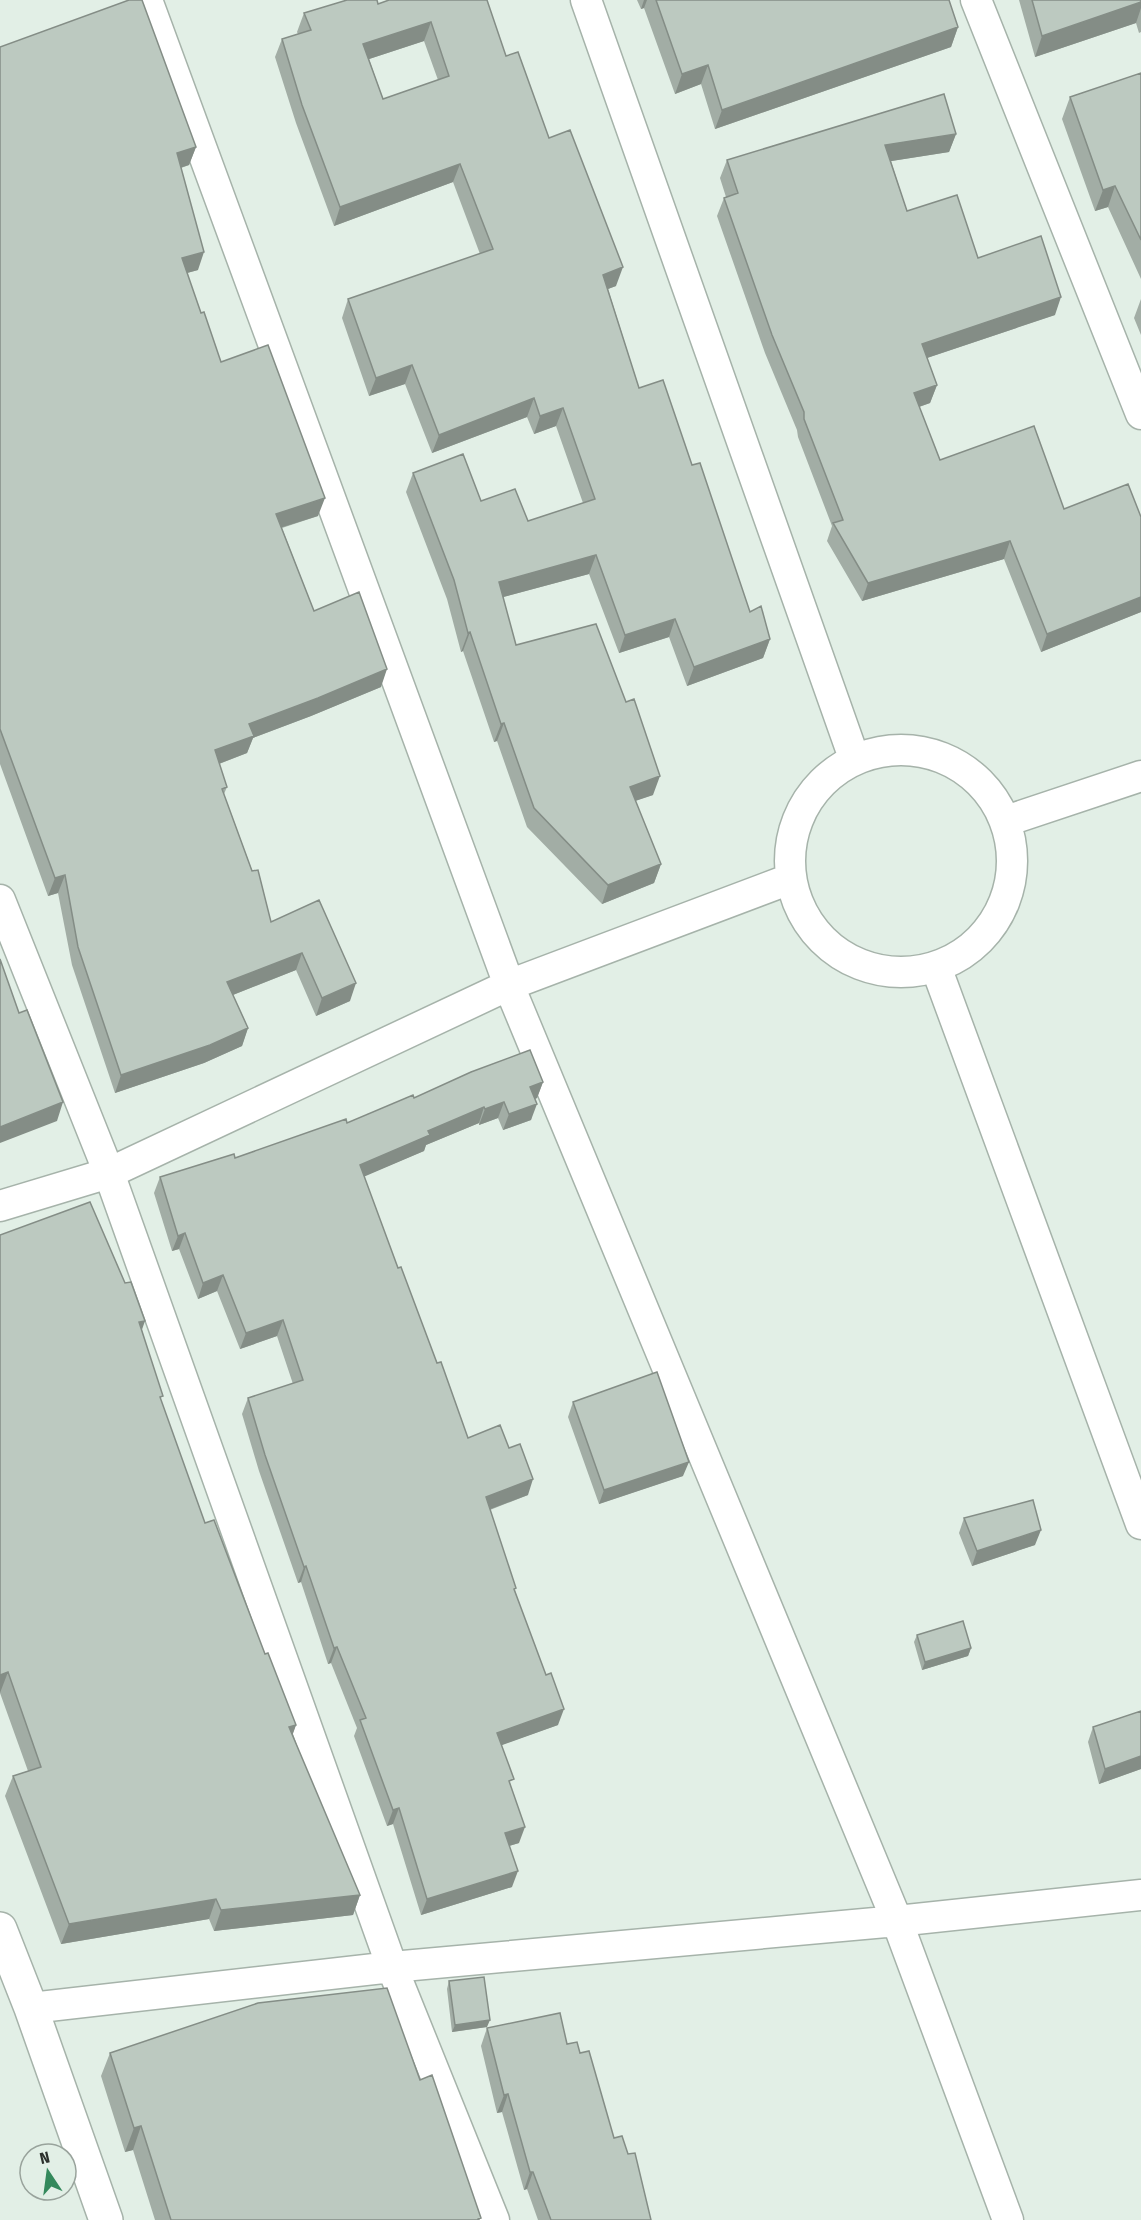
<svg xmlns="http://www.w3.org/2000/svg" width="1141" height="2220" viewBox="0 0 1141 2220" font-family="'Fira Sans Condensed',sans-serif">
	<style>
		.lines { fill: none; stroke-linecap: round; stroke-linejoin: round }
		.street-casing { stroke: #a6b3aa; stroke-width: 33 }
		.secondary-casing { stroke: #a6b3aa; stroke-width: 36 }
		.street { stroke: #fff; stroke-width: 30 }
		.secondary { stroke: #fff; stroke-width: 33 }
		.wall { fill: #a2ada5; fill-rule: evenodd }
		.shaded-wall { fill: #848d86 }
		.building { fill: #bcc9c0; stroke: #848d86; stroke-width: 1.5; fill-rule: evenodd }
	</style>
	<rect width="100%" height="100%" fill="#e2efe6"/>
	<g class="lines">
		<defs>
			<path id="street" d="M147,0L512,993L897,1921L1008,2220
				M586,0L854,758
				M976,0L1141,414
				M790 861a111 111 0 1 1 222 0a111 111 0 1 1-222 0Z
				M1006,821L1141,776
				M0,900L109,1173L392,1967L494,2220
				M936,967L1141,1524
				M0,1206L109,1173L509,985L790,879
				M31,2008L392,1967L897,1921L1141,1895"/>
			<path id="secondary" d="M0,1929L31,2008L106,2220"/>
		</defs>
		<use href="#street" class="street-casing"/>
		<use href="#secondary" class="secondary-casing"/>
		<use href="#street" class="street"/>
		<use href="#secondary" class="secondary"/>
	</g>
	<path class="wall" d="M389,0L506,56L549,138L616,286L608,289L639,388L692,465L750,612L770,639L763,658L687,686L669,637L619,653L589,574L503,597L516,645L653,795L635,801L661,864L654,883L602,904L527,827L497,741L494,742L463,651L461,652L447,599L406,492L413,473L528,521L583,503L556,426L534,434L527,417L432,453L405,384L369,396L342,318L348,299L480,254L453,182L334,226L296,123L275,57L282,39L298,34L297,32L304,13L378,4ZM424,41L438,80L383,99L369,59Z
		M637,0H949L958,27L951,47L715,129L701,84L675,94L644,8L641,9Z
		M1019,0H1141V32L1139,33L1136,23L1035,57Z
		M0,47L196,147L189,165L181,168L198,270L187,273L201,313L221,362L318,516L282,528L314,611L381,687L311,716L253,738L247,753L219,764L227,787L224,794L271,922L350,1001L316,1016L296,970L233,995L248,1028L242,1046L204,1063L115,1093L72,965L58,893L48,896L0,764Z
		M1141,73V279L1108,207L1095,211L1062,119L1070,97Z
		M956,134L949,152L891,161L907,211L978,258L1055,315L927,358L937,385L930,403L919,407L940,460L1064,509L1141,517V612L1041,652L1004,559L862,601L827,541L832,526L798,437L797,430L765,353L717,216L724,198L726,197L720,178L727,160Z
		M1141,299V335L1134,318Z
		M543,1082L537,1098L535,1099L531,1120L503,1130L498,1118L479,1125V1123L426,1145L424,1151L364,1176L398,1268L468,1438L528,1495L490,1510L515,1591L558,1725L501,1745L511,1787L519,1843L509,1846L512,1887L421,1915L393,1824L387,1826L354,1736L357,1728L331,1663L328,1664L301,1582L298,1583L259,1471L242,1414L248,1398L293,1384L277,1336L240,1349L217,1291L198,1299L179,1249L172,1251L154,1193L160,1177L235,1158L347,1123L414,1098Z
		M0,1235L142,1330L161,1401L205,1523L296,1725L292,1735L360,1895L353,1915L214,1931L209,1919L61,1944L5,1796L13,1776L28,1771L0,1693Z
		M573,1402L683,1476L599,1504L568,1417Z
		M964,1518L1035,1545L972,1566L959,1533Z
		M917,1635L971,1648L968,1656L922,1670L914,1642Z
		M1141,1711V1769L1099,1784L1088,1742L1093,1727Z
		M449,1981L487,2027L452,2032L447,1989Z
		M487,2028L567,2044L580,2053L614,2138L651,2220H538L527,2189L524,2190L502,2112L497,2113L481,2046Z
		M110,2053L420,2080L480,2220H155L133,2150L125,2152L101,2076Z"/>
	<path class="shaded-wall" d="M644,0H647L644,8L641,9Z
		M1141,2V8L1136,23L1035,57L1042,36Z
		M431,22L424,41L357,63L363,44Z
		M958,27L951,47L715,129L722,110Z
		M708,65L701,84L675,94L682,74Z
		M956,134L949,152L879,163L885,145Z
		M196,147L189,165L170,171L177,153Z
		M460,164L453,182L334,226L340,207Z
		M1115,186L1108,207L1095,211L1103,190Z
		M204,252L198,270L176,276L182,258Z
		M623,267L616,286L597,293L603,275Z
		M1061,297L1055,315L915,362L922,344Z
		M412,365L405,384L369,396L376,378Z
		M937,385L930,403L907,411L914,393Z
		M534,398L527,417L432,453L439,435Z
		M563,408L556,426L534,434L540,416Z
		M325,498L318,516L270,531L276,514Z
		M1010,541L1004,559L862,601L868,583Z
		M596,555L589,574L492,600L499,582Z
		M1141,597V612L1041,652L1047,634Z
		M675,619L669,637L619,653L625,635Z
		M470,632L463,651L461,652L468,633Z
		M770,639L763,658L687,686L694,667Z
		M387,669L381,687L311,716L253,738L247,753L208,768L215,750L249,724Z
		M504,723L497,741L494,742L501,724Z
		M660,776L653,795L623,805L630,787Z
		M661,864L654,883L602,904L608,885Z
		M65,875L58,893L48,896L55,878Z
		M302,953L296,970L220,1000L227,982Z
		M356,983L350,1001L316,1016L322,998Z
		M248,1028L242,1046L204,1063L115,1093L121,1075Z
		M543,1082L537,1098L525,1103L530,1087Z
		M63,1102L57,1121L0,1143V1127Z
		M504,1102L498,1118L479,1125L485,1109Z
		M537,1104L531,1120L503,1130L509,1114Z
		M484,1107L479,1123L426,1145L424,1151L354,1181L360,1165L428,1131Z
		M185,1233L179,1249L172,1251L178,1236Z
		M223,1275L217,1291L198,1299L203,1283Z
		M283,1320L277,1336L240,1349L246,1333Z
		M145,1321L138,1341L139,1322Z
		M689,1462L683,1476L599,1504L604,1490Z
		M533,1479L528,1495L480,1513L486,1497Z
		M1041,1530L1035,1545L972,1566L977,1551Z
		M306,1566L301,1582L298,1583L304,1567Z
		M337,1647L331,1663L328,1664L334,1648Z
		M971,1648L968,1656L922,1670L925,1662Z
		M8,1672L0,1693V1675Z
		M564,1709L558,1725L491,1749L497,1733Z
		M296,1725L289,1745V1727Z
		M1141,1756V1769L1099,1784L1105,1769Z
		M399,1808L393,1824L387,1826L393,1810Z
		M525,1827L519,1843L499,1849L505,1833Z
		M518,1871L512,1887L421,1915L427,1899Z
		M360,1895L353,1915L214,1931L221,1910Z
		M216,1899L209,1919L61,1944L69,1924Z
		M490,2020L487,2027L452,2032L455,2025Z
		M508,2094L502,2112L497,2113L504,2095Z
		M141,2126L133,2150L125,2152L134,2128Z
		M530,2172H533L527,2189L524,2190Z"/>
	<path class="building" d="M129,0H142L196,147L177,153L204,252L182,258L201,313L204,312L221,362L268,345L325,498L276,514L314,611L359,592L387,669L318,698L249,724L254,736L215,750L227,787L222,789L252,871L258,870L271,922L319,900L356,983L322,998L302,953L227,982L248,1028L210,1045L121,1075L78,947L65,875L55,878L0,729V47Z
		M347,0H377L378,4L389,0H487L506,56L518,52L549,138L570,130L623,267L603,275L639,388L663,380L692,465L700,463L750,612L761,606L770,639L694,667L675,619L625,635L596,555L499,582L516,645L596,624L626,702L634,699L660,776L630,787L661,864L608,885L534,808L504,723L501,724L470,632L468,633L454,580L413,473L463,454L481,501L515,489L528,521L595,499L563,408L540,416L534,398L439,435L412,365L376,378L348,299L493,249L460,164L340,207L302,105L282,39L311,30L304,13ZM431,22L449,76L383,99L363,44Z
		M656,0H949L958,27L722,110L708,65L682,74Z
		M1032,0H1141V2L1042,36Z
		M1141,73V240L1115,186L1103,190L1070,97Z
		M944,94L956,134L885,145L907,211L957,195L978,258L1041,236L1061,297L922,344L937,385L914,393L940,460L1034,426L1064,509L1128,484L1141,517V597L1047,634L1010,541L868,583L833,523L843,520L804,419V412L772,335L724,198L738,193L727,160Z
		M0,959L19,1013L27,1010L63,1102L0,1127Z
		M530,1050L543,1082L530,1087L537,1104L509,1114L504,1102L485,1109L484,1107L428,1131L430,1135L360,1165L398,1268L401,1267L437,1363L441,1362L468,1438L500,1425L509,1448L520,1444L533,1479L486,1497L516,1588L514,1589L546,1675L551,1673L564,1709L497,1733L514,1779L509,1781L525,1827L505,1833L518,1871L427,1899L399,1808L393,1810L360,1720L366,1718L337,1647L334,1648L306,1566L304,1567L265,1455L248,1398L303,1380L283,1320L246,1333L223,1275L203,1283L185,1233L178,1236L160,1177L234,1154L235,1158L346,1119L347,1123L413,1095L414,1098L471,1072Z
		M90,1202L125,1283L131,1282L145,1321L139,1322L163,1396L160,1397L205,1523L214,1520L265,1654L268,1653L296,1725L289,1727L360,1895L221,1910L216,1899L69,1924L13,1776L41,1767L8,1672L0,1675V1235Z
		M657,1372L689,1462L604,1490L573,1402Z
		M1033,1500L1041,1530L977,1551L964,1518Z
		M963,1621L971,1648L925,1662L917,1635Z
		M1141,1711V1756L1105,1769L1093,1727Z
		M484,1977L490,2020L455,2025L449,1981Z
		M387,1988L420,2080L432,2075L481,2218L478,2219V2220H171L141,2126L134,2128L110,2053L258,2003Z
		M560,2013L567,2044L577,2042L580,2053L589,2051L614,2138L622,2136L628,2154L635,2153L651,2220H551L533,2172H530L508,2094L504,2095L487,2028Z"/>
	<g transform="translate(48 2172) rotate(347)"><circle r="28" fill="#e2efe6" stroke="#99a39c" stroke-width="1.5"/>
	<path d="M0-4.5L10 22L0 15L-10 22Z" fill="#34895c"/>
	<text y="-9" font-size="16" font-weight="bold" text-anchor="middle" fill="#2c312d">N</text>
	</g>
</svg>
